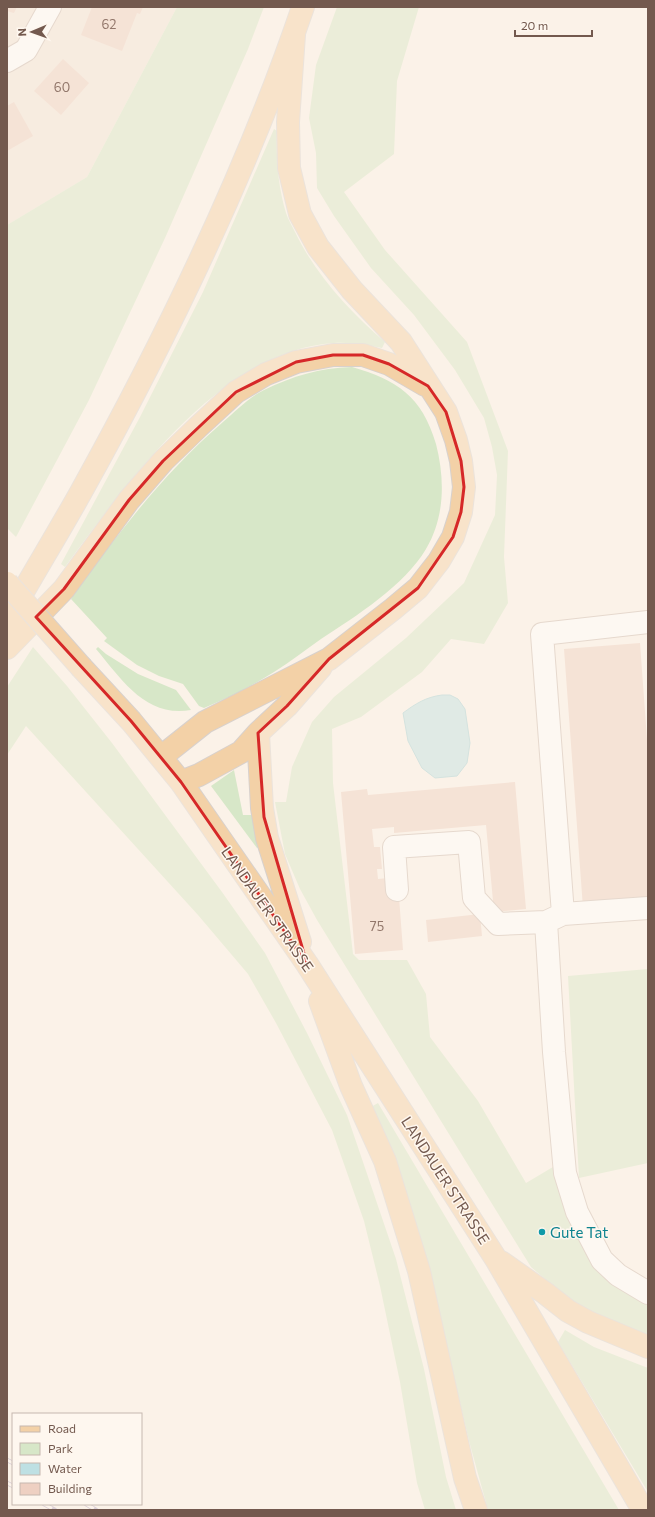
<svg xmlns="http://www.w3.org/2000/svg" width="655" height="1517" viewBox="0 0 655 1517" font-family="Commissioner,sans-serif">
	<style>
		.residential { fill: #f2e4d7 }
		.green { fill: #d7e7c8 }
		.water { fill: #bee0e3; stroke: #a5d0d4 }
		.building { fill: #eed0c2 }
		.lines { fill: none; stroke-linecap: round; stroke-linejoin: round }
		.minor-casing { stroke: #ccbaaf; stroke-width: 24 }
		.major-casing { stroke: #d8d1cd; stroke-width: 24 }
		.minor { stroke: #fff; stroke-width: 22 }
		.major { stroke: #f3d1a7; stroke-width: 22 }
		.rail-casing { stroke: #b5a7c4; stroke-width: 4.5 }
		.rail { stroke: #fef7ef; stroke-width: 3; stroke-dasharray: 9; stroke-linecap: butt }
		.major-bridge-casing { stroke: #d8d1cd; stroke-width: 24; stroke-linecap: butt }
		.major-bridge { stroke: #f3d1a7; stroke-width: 22 }
		.marked { fill: none; stroke: #d62828; stroke-width: 3; stroke-linejoin: round }
		.culture-dot { fill: #0f9aa8; stroke: #fef7ef; stroke-width: 1.5 }
		.labels { text-anchor: middle; dominant-baseline: central; stroke-width: 3; stroke-linejoin: round; paint-order: stroke }
		.number-label { font-size: 13px; fill: #92776b }
		.street-label { font-size: 15px; fill: #73594e; stroke: #fef7ef }
		.culture-label { font-size: 15px; fill: #0d838f; stroke: #fef7ef; text-anchor: start }
	</style>
	<rect width="100%" height="100%" fill="#fbf2e8"/>
	<path class="residential" d="M7,7H177L87,177L7,225Z"/>
	<path class="green" d="M177,7H264L248,49L165,238L89,400L16,537L7,528V225L87,177Z
		M337,7H419L397,81L394,154L344,192L385,250L467,342L508,451L504,557L508,603L484,644L451,639L422,672L361,717L332,729L333,783L353,954L359,960H407L426,994L430,1037L478,1101L526,1183L558,1164L620,1288L648,1306V1339L584,1309L552,1285L531,1267L317,920L300,889L285,854L275,802H286L292,767L312,722L334,697L406,638L464,583L495,515L497,475L492,447L484,418L455,370L414,315L371,268L334,216L317,188L316,153L309,118L316,65Z
		M274,129L277,131C276,159 278,186 286,213C288,219 292,226 295,232C315,274 350,312 385,342L382,348C366,345 351,342 334,343C220,350 127,483 65,567L61,564L140,417L203,292Z
		M352,367C397,380 422,396 436,444C445,479 445,517 426,549C405,585 355,617 321,639C305,650 290,662 274,672C252,686 228,698 204,708L199,706L183,684L159,676L137,665L104,641L107,638L71,599C116,535 164,473 223,422C236,411 249,397 264,390C293,376 319,368 352,367Z
		M33,647L67,686L112,743L222,892L265,953L307,1033L347,1115L396,1259L424,1369L446,1477L456,1510H425L417,1483L400,1382L380,1286L364,1221L332,1130L276,1023L248,974L198,915L26,726L7,755V687Z
		M98,647L106,654L138,674L176,690L191,710C146,718 122,680 96,649Z
		M234,770L243,815H254L261,846L257,848L211,786Z
		M648,969V1163L579,1178L568,976Z
		M378,1103L619,1510H488L469,1441L436,1299L371,1107Z
		M565,1330L594,1347L648,1368V1492L558,1342Z"/>
	<path class="water" d="M442,695H450L458,699L465,709L470,743L467,763L457,776L435,778L422,768L408,741L403,713C415,704 426,697 442,695Z"/>
	<path class="building" d="M7,7H17L14,13L7,11Z
		M92,7H143L140,14L137,13L122,51L81,35Z
		M63,59L89,83L61,115L34,91Z
		M14,102L33,136L7,151V106Z
		M640,643L648,753V903L583,908L564,649Z
		M515,782L526,909L494,912L486,825L394,833V827L372,829L374,847H380L382,869H377L378,879L388,878L390,898L399,897L403,950L355,954L341,792L367,789L368,795Z
		M480,914L482,936L428,942L426,920Z"/>
	<g class="lines">
		<defs>
			<path id="minor" d="M7,61L26,50L50,7
				M397,890L394,847L469,842L474,898L498,924L546,922L554,1052L565,1173L577,1212L602,1260L618,1275L648,1293
				M563,914L648,908
				M546,922L563,914L542,634L648,622"/>
			<path id="major" d="M7,620C31,577 57,535 81,492C167,337 246,175 303,7
				M7,648L64,589L129,500L163,461L198,427L236,392L266,374L296,362L333,355H363L389,364L425,385
				M82,668L131,721L181,782L307,964L496,1259L643,1510
				M258,733L262,808L267,838L300,942
				M161,757L205,722L329,659L393,609L418,588L439,561L453,537L461,512L464,487L461,461L456,440L446,412L401,342L352,290L318,247L300,214L289,168L288,122L294,35
				M181,782L199,775L241,752L258,733L287,706L321,667
				M320,1001L351,1086L385,1161L419,1271L465,1478L476,1510
				M501,1262L545,1293L568,1311L588,1322L648,1347"/>
		</defs>
		<use href="#minor" class="minor-casing"/>
		<use href="#major" class="major-casing"/>
		<use href="#minor" class="minor"/>
		<use href="#major" class="major"/>
		<defs>
			<path id="rail" d="M7,1460L13,1463
				M7,1483L13,1486
				M44,1504L55,1510
				M86,1504L96,1510"/>
		</defs>
		<use href="#rail" class="rail-casing"/>
		<use href="#rail" class="rail"/>
		<defs>
			<path id="major-bridge" d="M7,583L82,668"/>
		</defs>
		<use href="#major-bridge" class="major-bridge-casing"/>
		<use href="#major-bridge" class="major-bridge"/>
	</g>
	<path d="M0 0H655V1517H0ZM333,355H363L389,364L428,386L446,412L461,461L464,487L461,512L453,537L418,588L329,659L287,706L258,733L264,817L307,964L181,782L131,721L36,617L64,589L129,500L163,461L236,392L296,362Z" fill="#fbf2e8" fill-opacity=".55" fill-rule="evenodd"/>
	<path class="marked" d="M333,355H363L389,364L428,386L446,412L461,461L464,487L461,512L453,537L418,588L329,659L287,706L258,733L264,817L307,964L181,782L131,721L36,617L64,589L129,500L163,461L236,392L296,362Z"/>
	<circle class="culture-dot" cx="542" cy="1232" r="4"/>
	<g class="labels">
		<g class="number-label">
			<text x="109" y="24">62</text>
			<text x="62" y="87">60</text>
			<text x="377" y="926">75</text>
		</g>
		<g class="street-label">
			<text transform="translate(268 909) rotate(55)">LANDAUER STRASSE</text>
			<text transform="translate(446 1180) rotate(57)">LANDAUER STRASSE</text>
		</g>
		<g class="culture-label">
			<text x="550" y="1232">Gute Tat</text>
		</g>
	</g>
	<rect width="655" height="1517" fill="none" stroke="#73594e" stroke-width="16"/>
	<rect x="12" y="1413" width="130" height="92" fill="#fef7ef" stroke="#c6b8af"/>
	<rect x="20" y="1426" width="20" height="6" fill="#f3d1a7" stroke="#c6b8af"/>
	<text x="48" y="1433" font-size="12" fill="#73594e">Road</text>
	<rect x="20" y="1443" width="20" height="12" fill="#d7e7c8" stroke="#c6b8af"/>
	<text x="48" y="1453" font-size="12" fill="#73594e">Park</text>
	<rect x="20" y="1463" width="20" height="12" fill="#bee0e3" stroke="#c6b8af"/>
	<text x="48" y="1473" font-size="12" fill="#73594e">Water</text>
	<rect x="20" y="1483" width="20" height="12" fill="#eed0c2" stroke="#c6b8af"/>
	<text x="48" y="1493" font-size="12" fill="#73594e">Building</text>
	<g transform="translate(32 32) rotate(268)" stroke="#fef7ef" stroke-width="3" paint-order="stroke">
	<path d="M0-3L7 15L0 10L-7 15Z" fill="#73594e"/>
	<text y="-6" font-size="11" font-weight="bold" text-anchor="middle" fill="#73594e">N</text>
	</g>
	<path d="M515 30v6h77v-6" fill="none" stroke="#73594e" stroke-width="2"/>
	<text x="521" y="30" font-size="12" fill="#73594e" stroke="#fef7ef" stroke-width="3" paint-order="stroke">20 m</text>
</svg>
